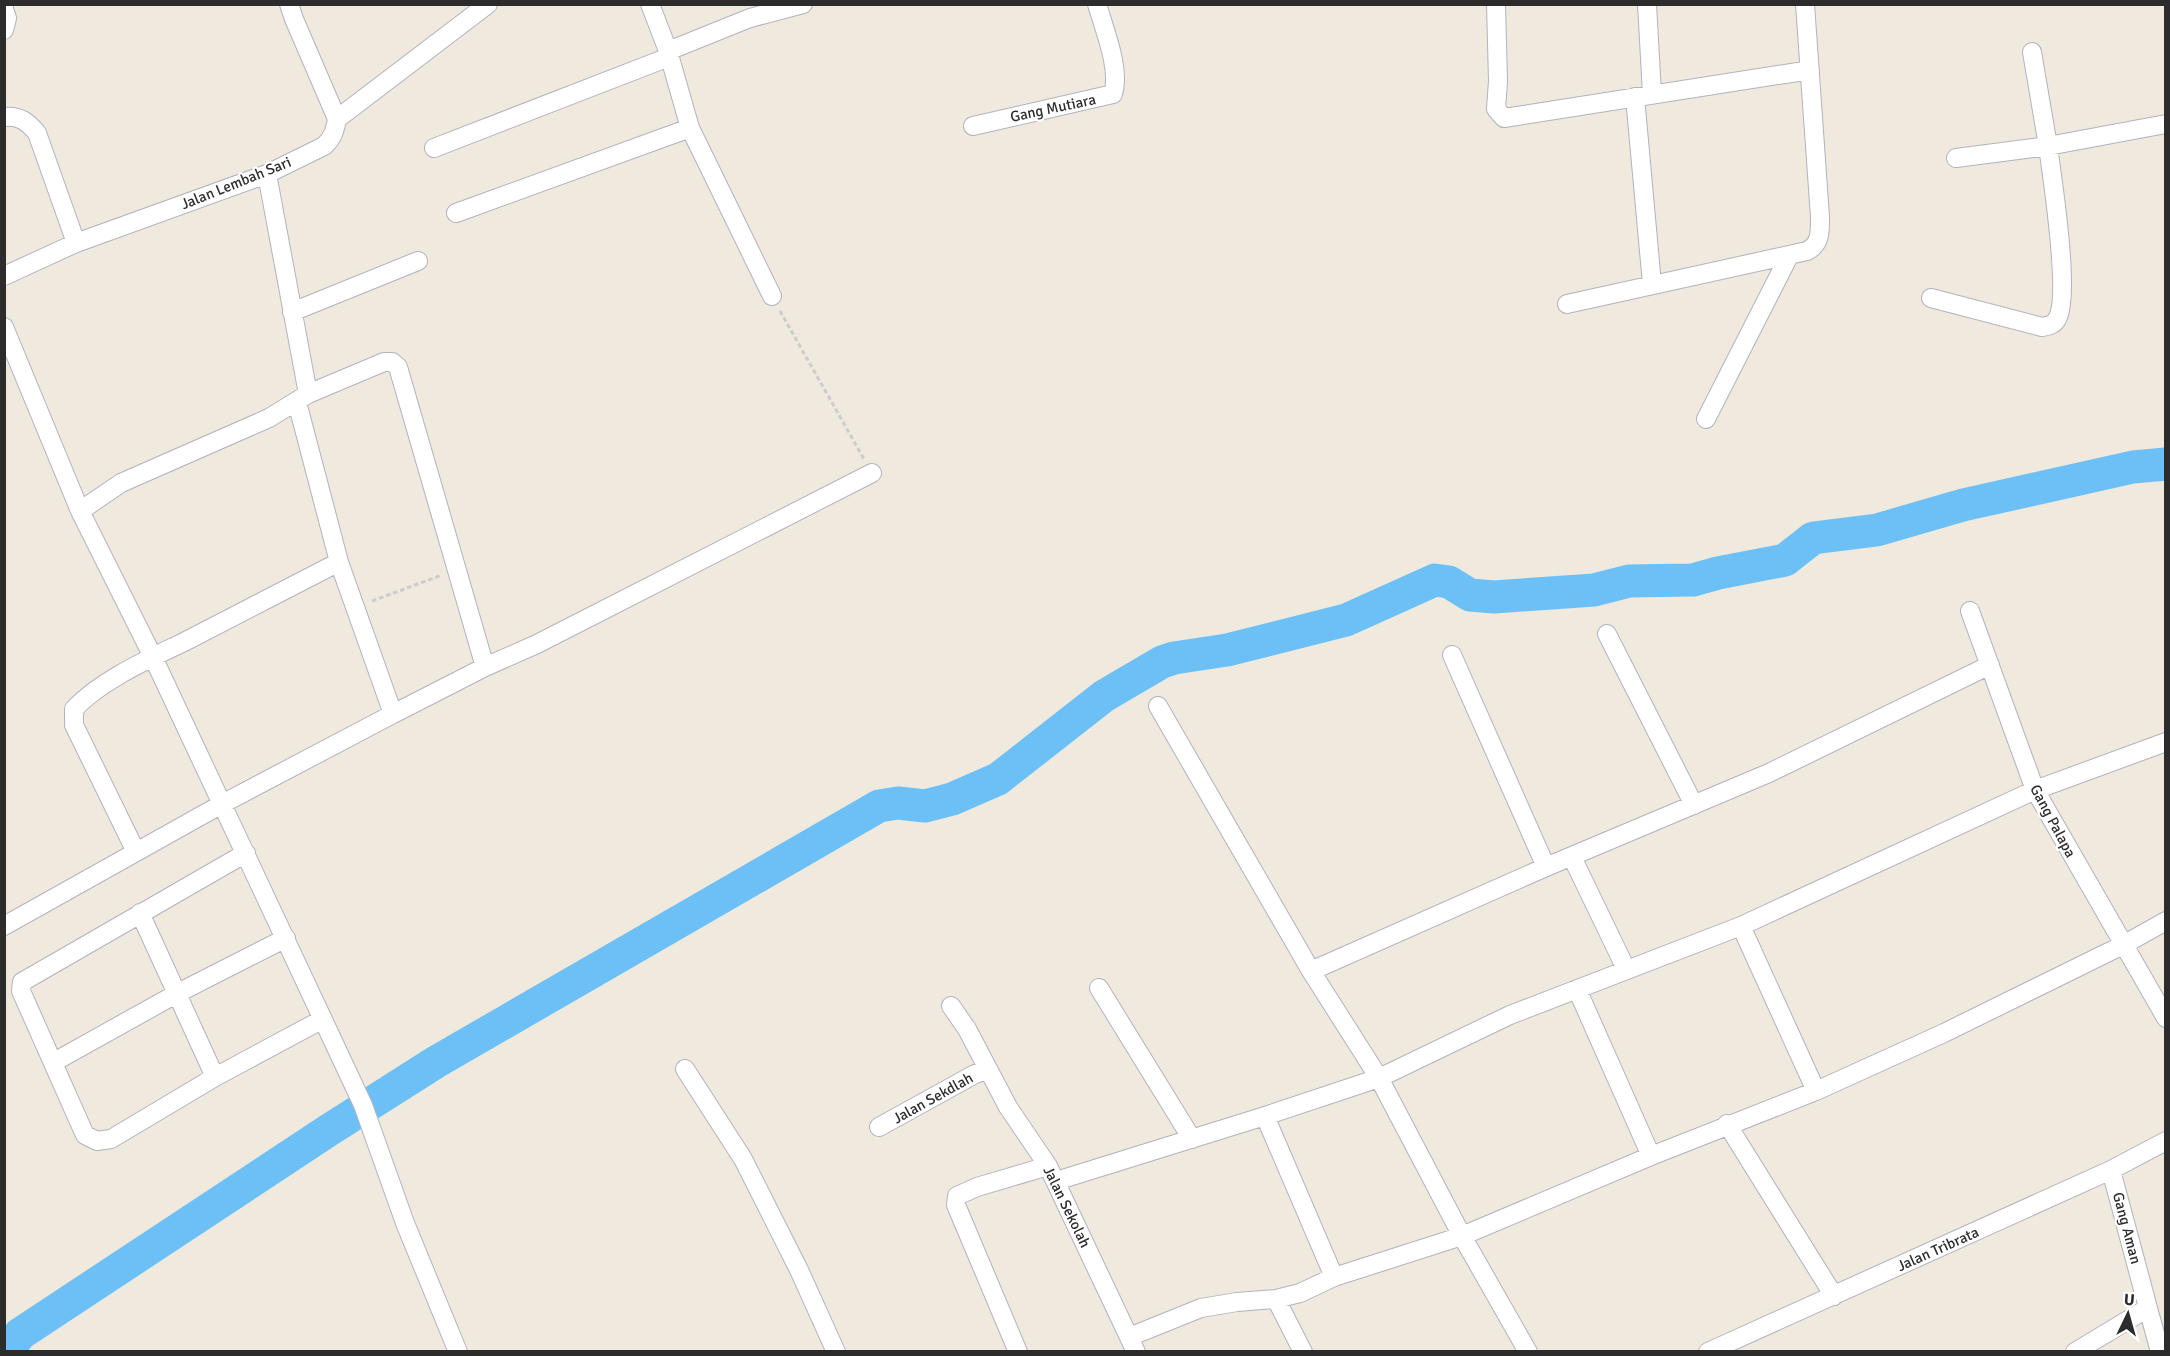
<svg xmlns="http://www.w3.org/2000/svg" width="2170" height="1356" viewBox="0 0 2170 1356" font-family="Signika,sans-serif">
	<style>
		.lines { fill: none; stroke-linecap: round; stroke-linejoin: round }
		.river { stroke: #6cc0f6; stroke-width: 33 }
		.street-casing { stroke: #b2b2c0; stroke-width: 20 }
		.path { stroke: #ccc; stroke-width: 3; stroke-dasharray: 4.5 3; stroke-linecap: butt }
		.street { stroke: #fff; stroke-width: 18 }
		.labels { text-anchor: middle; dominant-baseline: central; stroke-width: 4.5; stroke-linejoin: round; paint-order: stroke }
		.street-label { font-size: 15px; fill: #2c2c2c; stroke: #fff }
	</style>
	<rect width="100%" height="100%" fill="#efe9de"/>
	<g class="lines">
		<path class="river" d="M7,1352L20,1334L329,1130L436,1062L879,806L898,803L925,806L952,799L998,779L1104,696L1162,662L1174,658L1227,650L1346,620L1435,580L1449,582L1470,595L1494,597L1594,590L1629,581L1693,580L1718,573L1785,560L1813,538L1877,530L1963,505L2133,467L2166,464"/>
		<defs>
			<path id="street" d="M650,4L668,51L690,128L772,296
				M1496,4L1498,81L1496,109L1504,118L1810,70
				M1647,4L1652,94
				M4,9L7,18L4,30
				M668,51L750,18L803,4
				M1635,97L1652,284
				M4,117C19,115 28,122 37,133L76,243
				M337,119L488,4
				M973,126L1113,94C1121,69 1104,29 1097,4
				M434,148L669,57
				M1956,158L2048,146L2032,52
				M456,213L690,128
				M4,276L76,243L267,174L324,146C333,138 335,130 337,119L294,19L289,4
				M1931,298L2042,327C2048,326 2054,325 2057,319C2071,296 2052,177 2048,146L2166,124
				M1567,304L1807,251C1821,244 1820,231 1820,217L1805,4
				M292,312L418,261
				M4,327L80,511L121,483L269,418L308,394L267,174
				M308,394L384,362H392L398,367L485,667
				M1706,419L1789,256
				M80,511L153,657L363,1105L405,1223L458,1352
				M1970,611L2035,790L2166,1018
				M1607,634L1694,805
				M1452,655L1546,867
				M1158,706L1311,971L1379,1078L1462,1236L1528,1352
				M393,714L485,667L537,644L872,473
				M136,852L74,725V709C101,680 149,659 184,642C236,615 287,589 339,562
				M246,853L22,982L21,991L85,1135L97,1141L111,1139L215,1077L323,1019
				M1572,857L1626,969
				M140,913L215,1077
				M4,926L222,804L393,714L339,562L297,402
				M1741,926L1816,1091
				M1311,971L1546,867L1769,773L1990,665
				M1099,988L1192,1139
				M1577,989L1651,1156
				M951,1006L967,1029L1008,1107L1048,1166L1136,1352
				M54,1062L176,994L286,938
				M685,1069L743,1159L799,1270L836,1352
				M1265,1116L1334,1277
				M1727,1124L1834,1296
				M879,1127L975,1074L987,1070
				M1056,1181L1265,1116L1379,1078L1510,1015L1741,926L2035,790L2166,742
				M2148,1308L2160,1352
				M1129,1337L1201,1308L1237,1302L1276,1299
				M1018,1352L956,1205L957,1196L977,1187L1048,1166
				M1303,1352L1276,1299L1300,1293L1334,1277L1462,1236L1651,1156L1816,1091L1944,1033L2123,945L2166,921
				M1708,1352L2111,1170L2166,1141
				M2075,1352L2148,1308L2111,1170"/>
		</defs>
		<use href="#street" class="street-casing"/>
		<path class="path" d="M780,311L864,459
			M372,601L442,575"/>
		<use href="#street" class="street"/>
	</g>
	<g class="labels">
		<g class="street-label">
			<text transform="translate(1053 108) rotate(-12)">Gang Mutiara</text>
			<text transform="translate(236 183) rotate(-22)">Jalan Lembah Sari</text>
			<text transform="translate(2053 821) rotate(62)">Gang Palapa</text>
			<text transform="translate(933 1098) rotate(-29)">Jalan Sekdlah</text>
			<text transform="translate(1067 1207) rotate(64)">Jalan Sekolah</text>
			<text transform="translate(2127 1228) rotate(75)">Gang Aman</text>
			<text transform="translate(1938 1249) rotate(-24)">Jalan Tribrata</text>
		</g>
	</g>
	<rect width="2170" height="1356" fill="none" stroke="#2c2c2c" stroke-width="12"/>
	<g transform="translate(2128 1314) rotate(5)" stroke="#ffffff" stroke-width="4.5" paint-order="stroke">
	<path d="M0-4.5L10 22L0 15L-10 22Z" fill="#2c2c2c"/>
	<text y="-9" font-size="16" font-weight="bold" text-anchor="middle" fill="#2c2c2c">U</text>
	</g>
</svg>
